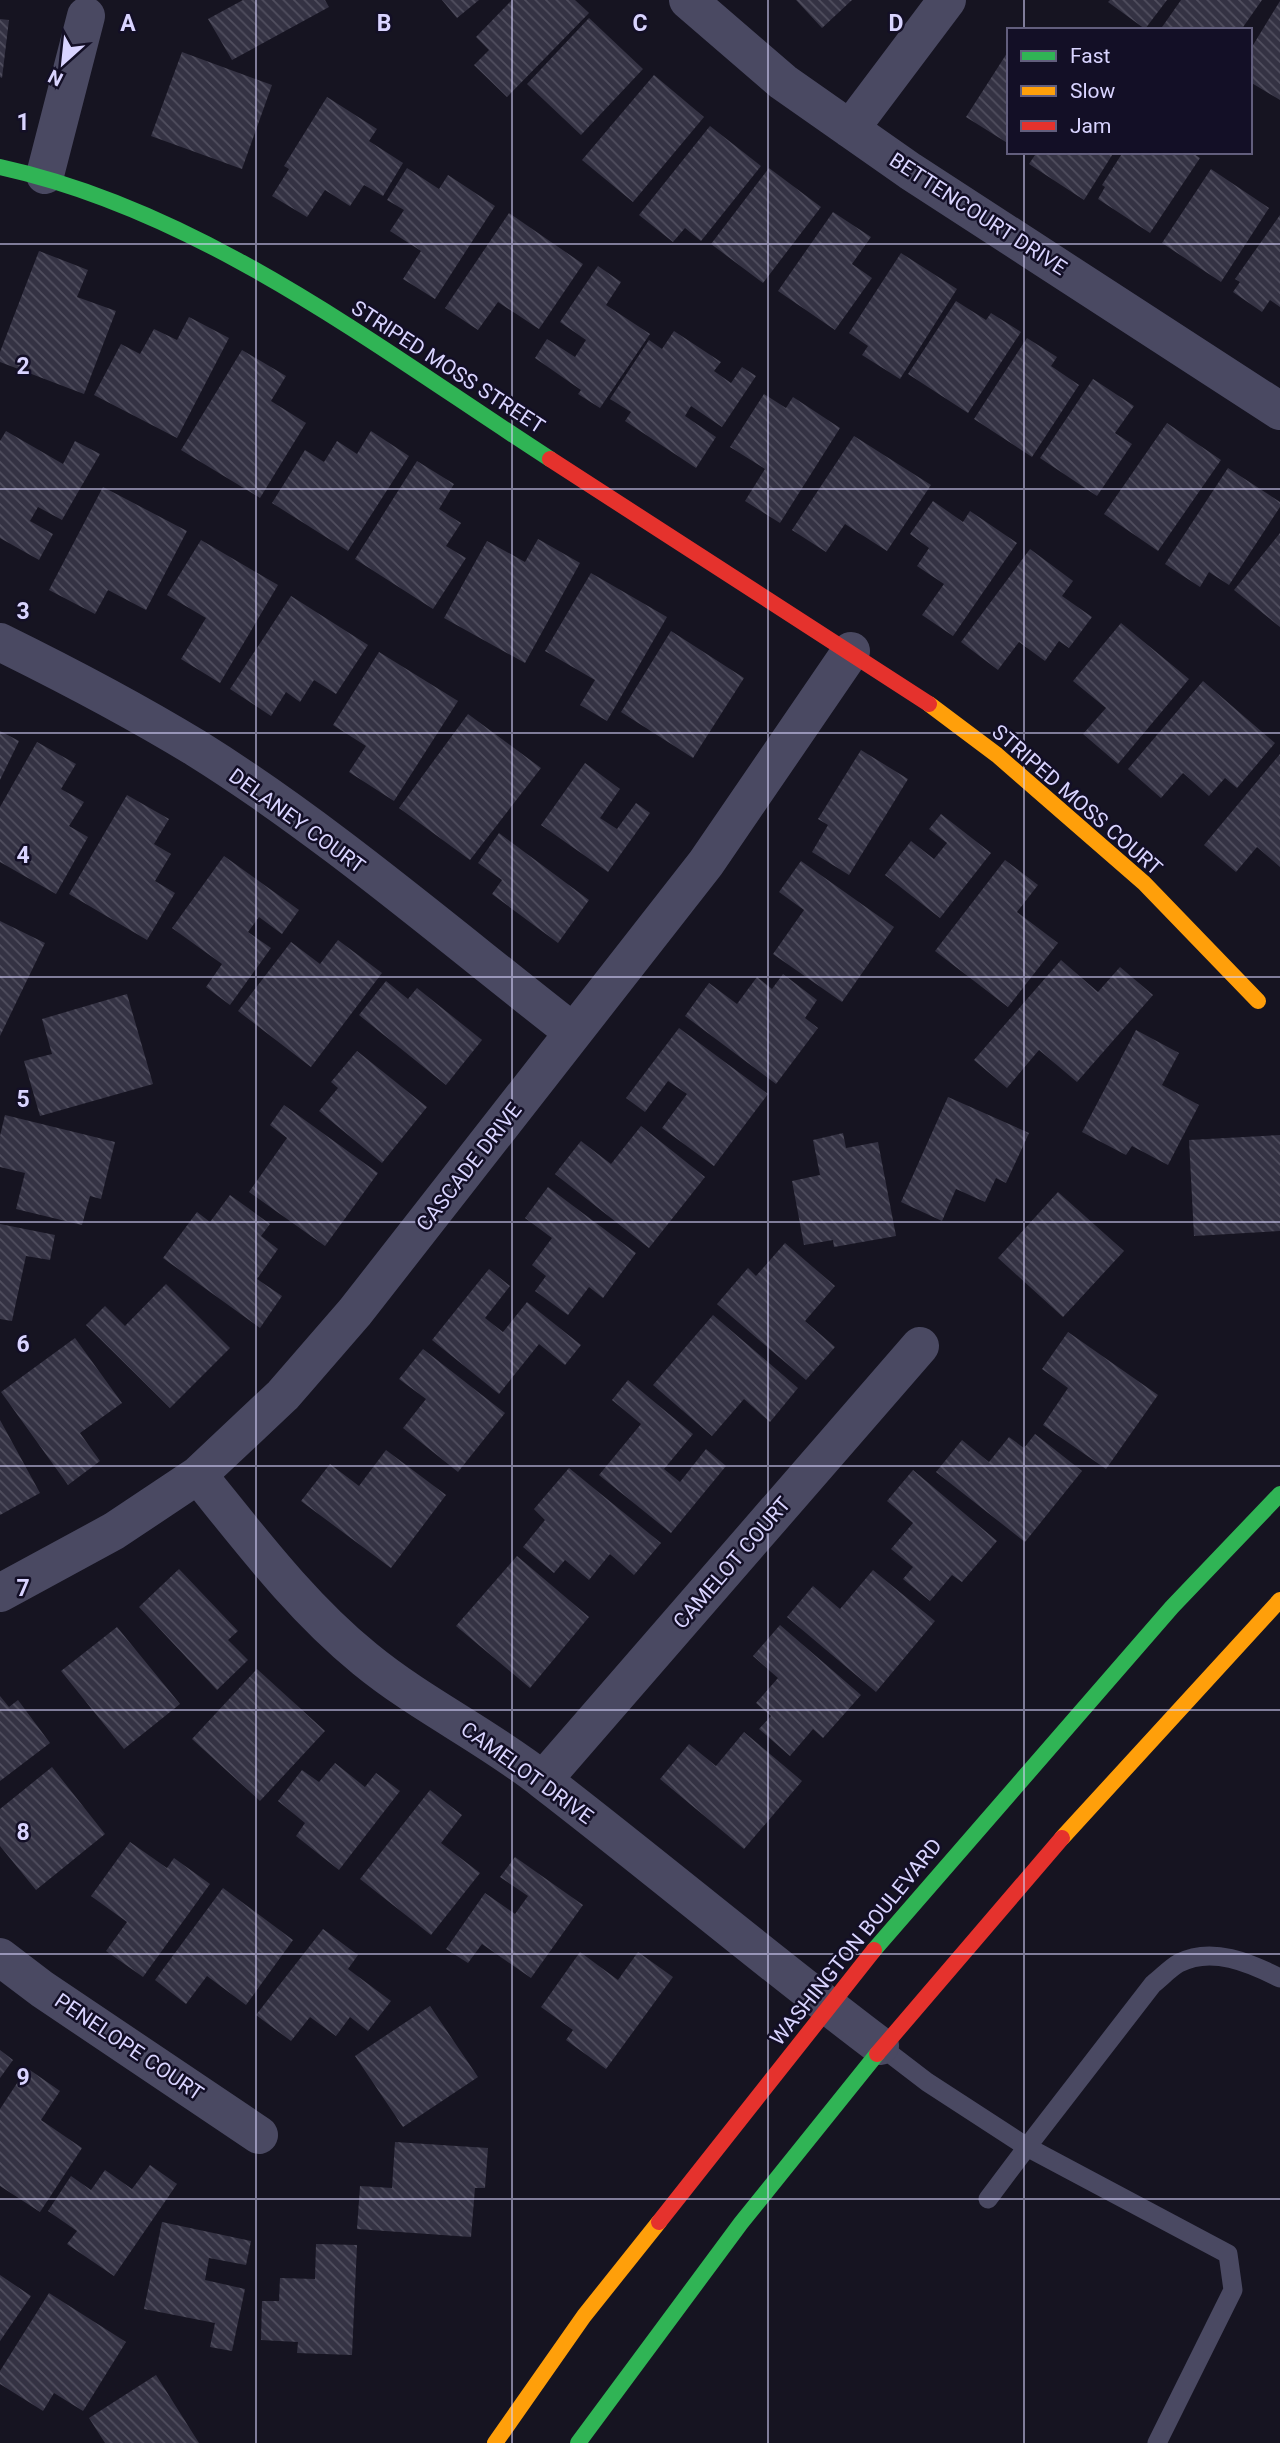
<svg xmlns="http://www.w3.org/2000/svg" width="1280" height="2443" viewBox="0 0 1280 2443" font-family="Roboto,sans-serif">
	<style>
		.building { fill: url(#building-back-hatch) }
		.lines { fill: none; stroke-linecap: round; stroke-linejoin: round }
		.lane { stroke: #4a4962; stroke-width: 19 }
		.street { stroke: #4a4962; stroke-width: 38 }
		.fast { stroke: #30b455; stroke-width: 16 }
		.slow { stroke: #ff9f0a; stroke-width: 16 }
		.jam { stroke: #e5322d; stroke-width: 16 }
		.grid { fill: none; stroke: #d9d4ff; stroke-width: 2; stroke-opacity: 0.55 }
		.labels { text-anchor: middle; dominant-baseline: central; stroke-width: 5; stroke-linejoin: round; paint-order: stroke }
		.street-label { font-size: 21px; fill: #d9d4ff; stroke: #130f26 }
		.grid-label { font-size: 23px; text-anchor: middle; font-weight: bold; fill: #d9d4ff; stroke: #130f26; stroke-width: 5; stroke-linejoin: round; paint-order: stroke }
	</style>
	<defs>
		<pattern id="building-back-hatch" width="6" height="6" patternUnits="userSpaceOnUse" patternTransform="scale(1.75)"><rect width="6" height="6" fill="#343243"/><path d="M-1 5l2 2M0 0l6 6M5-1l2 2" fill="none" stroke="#514f5f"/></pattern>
	</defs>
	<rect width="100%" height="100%" fill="#161421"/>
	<path class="building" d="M243,0H325L329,7L232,60L208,19Z
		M442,0H479L457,18Z
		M512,0H575L589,13L507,97L474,65L489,50L476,37Z
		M796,0H852L822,28Z
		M1110,0H1167L1145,29L1108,2Z
		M1181,0H1262L1241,30H1160Z
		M1280,1V100L1250,82V50Z
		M589,18L643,69L581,135L527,84Z
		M0,19L9,20L2,78L0,77Z
		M1009,50V144L966,117Z
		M182,52L272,85L242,169L151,136Z
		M654,75L704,117L633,202L582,160Z
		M327,97L377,129L369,141L403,163L383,196L364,185L350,206L325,190L307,217L272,196L289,169L284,166Z
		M710,126L761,166L701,241L685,228L673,242L639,215Z
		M1037,152H1114L1084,200L1029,164Z
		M1123,152H1191L1200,158L1150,233L1098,199L1105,187L1102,185Z
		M407,168L439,189L448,175L495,206L435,299L403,279L421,251L390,231L404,210L387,200Z
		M769,168L821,207L763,283L711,244Z
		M1211,169L1269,208L1221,282L1162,243Z
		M833,212L871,237L852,264L872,278L835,330L778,291Z
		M509,213L583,264L539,329L498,302L478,330L445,308Z
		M1280,215V307L1270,300L1262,312L1233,292L1240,282L1235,279Z
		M39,251L88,270L77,297L116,311L84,394L0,362V352Z
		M901,253L957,289L900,379L862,355L868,346L849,333Z
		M598,266L621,282L606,305L650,334L600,408L578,394L581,390L535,358L547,339L575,357L586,340L560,322Z
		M956,301L986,320L991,313L1021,332L968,413L908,374Z
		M189,317L229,338L177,438L94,395L121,344L140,354L154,329L177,340Z
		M674,331L721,362L714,371L731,383L742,367L756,376L722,427L691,406L685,416L716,437L696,468L625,421L631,412L610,399L649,340L662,349Z
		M1027,338L1057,357L1051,366L1079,385L1032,457L974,419Z
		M242,350L286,376L271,401L306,423L260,498L181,450Z
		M1093,379L1134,406L1115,433L1132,444L1097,496L1040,458Z
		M764,394L786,408L793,397L840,428L780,523L745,501L765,469L730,447Z
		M1167,423L1221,460L1158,551L1104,514Z
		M6,431L63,464L75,441L100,454L62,520L38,507L30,521L53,534L39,560L0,538V441Z
		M371,431L409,456L348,551L272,503L305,450L324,462L337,441L357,454Z
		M854,436L931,485L887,551L845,524L826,552L792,530Z
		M417,461L454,484L439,509L461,523L446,546L466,558L433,609L355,559Z
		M1228,468L1280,502V507L1229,585L1209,572L1200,587L1165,564Z
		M103,487L187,531L146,610L108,590L95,614L49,590Z
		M933,501L963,522L970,511L1017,543L953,636L922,615L944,584L917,566L929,548L910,534Z
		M1280,533V627L1234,590Z
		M538,539L580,563L525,663L444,618L487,541L525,562Z
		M201,540L278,585L220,683L181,659L206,618L167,595Z
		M1030,549L1073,581L1062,596L1092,617L1069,648L1059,641L1045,661L1019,642L998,670L961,642Z
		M591,573L667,617L607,721L580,705L595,680L545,651Z
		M291,596L368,645L336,694L314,680L300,702L286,692L271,716L230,689Z
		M1121,623L1189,679L1118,764L1083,734L1106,708L1073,681Z
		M671,631L744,678L693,758L621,712Z
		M379,652L458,701L394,801L349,772L366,746L333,725Z
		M1203,681L1275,743L1237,788L1225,778L1209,796L1183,773L1161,798L1128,769Z
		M468,714L541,768L470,860L399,808Z
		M0,731L19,741L0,780Z
		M37,742L76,764L61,789L84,802L69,826L88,837L56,894L0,862V807Z
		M861,750L908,779L849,875L812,852L828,825L818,819Z
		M1280,754V867L1257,847L1236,872L1204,845Z
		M585,763L620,789L600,818L617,829L636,803L650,813L608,872L541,825Z
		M127,795L169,819L154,844L171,854L155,881L175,893L147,940L69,894Z
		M941,814L991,853L940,918L885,875L911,841L934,859L947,843L929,829Z
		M499,833L589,900L558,943L492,894L502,880L478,863Z
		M224,856L299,910L282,934L259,917L248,932L271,948L230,1005L206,987L222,964L172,928Z
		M1005,860L1038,885L1017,912L1058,943L1008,1007L935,951Z
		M801,861L894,927L842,1002L773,954L804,910L779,892Z
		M0,921L45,943L0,1036Z
		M338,940L382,973L311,1067L238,1011L291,942L320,964Z
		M1061,960L1098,992L1120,967L1153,995L1077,1082L1039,1050L1007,1088L974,1060Z
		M783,974L817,1000L805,1018L818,1028L776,1084L685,1016L709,983L737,1004L757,977L772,989Z
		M386,981L408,999L417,988L482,1040L446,1085L359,1015Z
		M127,994L153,1084L40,1116L24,1061L52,1054L42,1019Z
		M679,1028L768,1094L714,1166L662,1128L687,1094L668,1081L645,1112L626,1098Z
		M1136,1030L1179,1053L1162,1085L1199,1105L1168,1165L1132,1146L1126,1155L1082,1132Z
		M357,1051L427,1107L382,1163L319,1111L338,1088L331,1082Z
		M948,1097L1029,1133L1006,1183L996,1178L985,1202L956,1189L942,1221L901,1202Z
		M284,1105L378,1173L325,1246L249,1192L287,1138L270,1125Z
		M5,1115L115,1142L101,1199L90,1196L82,1225L16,1209L25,1173L0,1167V1136Z
		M641,1126L705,1177L649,1248L555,1174L581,1141L611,1164Z
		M843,1133L846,1148L878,1142L896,1236L834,1247L833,1240L804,1245L792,1181L820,1175L813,1140Z
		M1280,1135V1231L1194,1236L1189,1140Z
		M548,1187L636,1253L603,1298L589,1287L568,1315L535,1291L546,1276L532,1265L552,1238L525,1218Z
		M1058,1192L1124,1251L1063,1317L998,1258Z
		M230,1195L270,1224L261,1236L278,1249L257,1279L282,1296L260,1328L163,1258L197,1212L210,1222Z
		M0,1224L55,1235L50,1260L26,1256L12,1321L0,1319Z
		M785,1243L835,1286L805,1321L835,1347L806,1380L717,1304L748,1268L756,1276Z
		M489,1269L510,1286L485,1318L503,1332L527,1302L581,1345L565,1365L539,1344L499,1394L432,1340Z
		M166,1284L230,1348L170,1408L86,1325L105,1306L125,1326Z
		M713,1315L798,1388L770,1422L744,1399L712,1436L653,1385Z
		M1068,1332L1158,1395L1106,1469L1043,1425L1068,1388L1042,1369Z
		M75,1338L122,1403L80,1433L100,1461L68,1485L1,1392Z
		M423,1349L505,1413L458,1472L403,1428L426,1399L399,1379Z
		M628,1380L693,1434L664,1469L680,1482L706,1449L726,1466L671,1533L599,1475L641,1424L612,1400Z
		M0,1420L40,1493L0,1515Z
		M1035,1434L1082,1471L1025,1542L936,1472L962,1440L989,1462L1009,1437L1024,1448Z
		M386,1450L446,1495L391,1568L301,1501L330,1464L359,1486Z
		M569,1468L661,1543L634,1575L610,1554L589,1580L565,1560L554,1573L523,1547L545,1520L534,1509Z
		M913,1470L997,1541L962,1582L952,1575L930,1601L903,1579L913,1567L891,1549L913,1523L887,1501Z
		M517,1556L589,1617L530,1688L456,1626Z
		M179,1569L238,1631L228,1640L248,1660L217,1690L139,1607Z
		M873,1570L935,1621L876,1692L787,1617L813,1586L840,1609Z
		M780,1625L861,1695L823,1738L813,1729L790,1756L759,1729L771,1716L756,1703L778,1678L753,1656Z
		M117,1627L180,1704L124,1749L61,1671Z
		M257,1669L325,1731L260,1801L192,1739Z
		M0,1696L9,1707L18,1700L50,1743L0,1781Z
		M744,1732L802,1781L744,1849L660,1779L689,1744L716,1766Z
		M335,1763L365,1787L376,1773L400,1791L339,1870L296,1836L305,1823L278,1801L302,1770L319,1782Z
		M52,1767L105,1834L36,1890L0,1846V1809Z
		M430,1790L462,1815L441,1843L480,1873L431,1935L360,1879Z
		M130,1842L167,1868L174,1858L210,1884L143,1977L106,1951L127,1922L91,1896Z
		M515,1857L583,1905L531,1978L482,1944L468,1963L446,1949L485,1893L515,1914L528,1896L500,1877Z
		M223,1888L293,1940L246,2005L207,1976L186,2004L155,1980Z
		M323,1929L358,1955L348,1969L391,2001L368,2031L350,2017L336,2036L310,2017L291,2041L256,2015Z
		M580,1952L618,1980L638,1952L673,1977L606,2069L566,2040L573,2030L541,2007Z
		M430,2006L478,2077L403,2127L355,2056Z
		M0,2050L13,2060L0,2078Z
		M27,2068L60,2091L41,2120L82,2148L40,2212L0,2186V2109Z
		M395,2142L488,2148L485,2188H475L471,2237L357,2229L360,2186L392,2188Z
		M150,2165L177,2184L114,2276L67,2244L77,2231L48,2211L71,2176L91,2190L105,2170L132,2189Z
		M162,2222L251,2241L246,2265L209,2258L205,2280L245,2289L232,2351L210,2347L215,2323L144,2309Z
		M316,2244L357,2245L352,2355L297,2353L298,2342L261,2340L262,2301H279L280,2278L315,2279Z
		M0,2275L31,2296L0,2341Z
		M49,2293L126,2342L83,2411L54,2393L43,2411L0,2384V2371Z
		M156,2375L199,2443H105L89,2418Z"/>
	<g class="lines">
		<path class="lane" d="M880,2046L927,2082L1027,2147L1153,1984C1161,1978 1170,1968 1179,1963C1212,1946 1250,1963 1280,1978
			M988,2199L1027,2147L1228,2254L1233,2290L1157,2443"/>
		<path class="street" d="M688,0L783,82L910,171L1280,411
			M850,129L947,0
			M45,175L86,16
			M0,642C67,675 132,709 196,748C326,829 452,938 573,1032
			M198,1475C250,1539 300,1606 365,1659C421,1705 487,1736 544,1781C657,1868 766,1960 880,2046
			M0,1593L114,1531L198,1475L283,1395L355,1312L706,863L851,651
			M543,1780L920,1346
			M0,1957L42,1989L259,2135"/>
		<path class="fast" d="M0,167C202,211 378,348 550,459
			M874,1950L1172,1607L1280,1494
			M578,2443L741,2223L877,2054"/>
		<path class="slow" d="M929,704L997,755L1144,883L1258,1001
			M1062,1838L1280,1600
			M495,2443L584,2316L659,2222"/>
		<path class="jam" d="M550,459L929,704
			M877,2054L1062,1838
			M659,2222L874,1950"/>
	</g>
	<path class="grid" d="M256,0V2443M512,0V2443M768,0V2443M1024,0V30M1024,152V2443M0,244H1280M0,489H1280M0,733H1280M0,977H1280M0,1222H1280M0,1466H1280M0,1710H1280M0,1954H1280M0,2199H1280"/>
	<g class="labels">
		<g class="street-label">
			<text transform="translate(978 214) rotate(33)">BETTENCOURT DRIVE</text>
			<text transform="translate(448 367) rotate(33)">STRIPED MOSS STREET</text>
			<text transform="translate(1077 800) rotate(41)">STRIPED MOSS COURT</text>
			<text transform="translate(297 821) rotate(36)">DELANEY COURT</text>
			<text transform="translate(469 1167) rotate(-52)">CASCADE DRIVE</text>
			<text transform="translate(732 1563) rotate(-49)">CAMELOT COURT</text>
			<text transform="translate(527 1773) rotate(36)">CAMELOT DRIVE</text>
			<text transform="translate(856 1942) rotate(-51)">WASHINGTON BOULEVARD</text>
			<text transform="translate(129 2047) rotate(34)">PENELOPE COURT</text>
		</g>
	</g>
	<g class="grid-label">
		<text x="128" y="31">A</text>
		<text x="384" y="31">B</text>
		<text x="640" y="31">C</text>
		<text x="896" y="31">D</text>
		<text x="23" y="130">1</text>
		<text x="23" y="374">2</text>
		<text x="23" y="619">3</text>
		<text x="23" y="863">4</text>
		<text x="23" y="1107">5</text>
		<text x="23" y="1352">6</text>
		<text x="23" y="1596">7</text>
		<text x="23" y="1840">8</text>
		<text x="23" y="2085">9</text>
	</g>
	<rect x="1007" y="28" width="245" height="126" fill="#130f26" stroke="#625e7d" stroke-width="2"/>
	<rect x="1021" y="51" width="35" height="10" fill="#30b455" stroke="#625e7d" stroke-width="2"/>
	<text x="1070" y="63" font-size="21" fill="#d9d4ff">Fast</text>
	<rect x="1021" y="86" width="35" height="10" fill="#ff9f0a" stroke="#625e7d" stroke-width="2"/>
	<text x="1070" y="98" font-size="21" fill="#d9d4ff">Slow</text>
	<rect x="1021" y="121" width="35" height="10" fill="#e5322d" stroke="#625e7d" stroke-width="2"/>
	<text x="1070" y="133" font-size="21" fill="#d9d4ff">Jam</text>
	<g transform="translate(63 63) rotate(207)" stroke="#130f26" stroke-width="5" paint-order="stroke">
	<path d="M0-5L12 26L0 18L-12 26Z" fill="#d9d4ff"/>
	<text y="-10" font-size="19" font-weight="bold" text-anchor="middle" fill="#d9d4ff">N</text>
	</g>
</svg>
